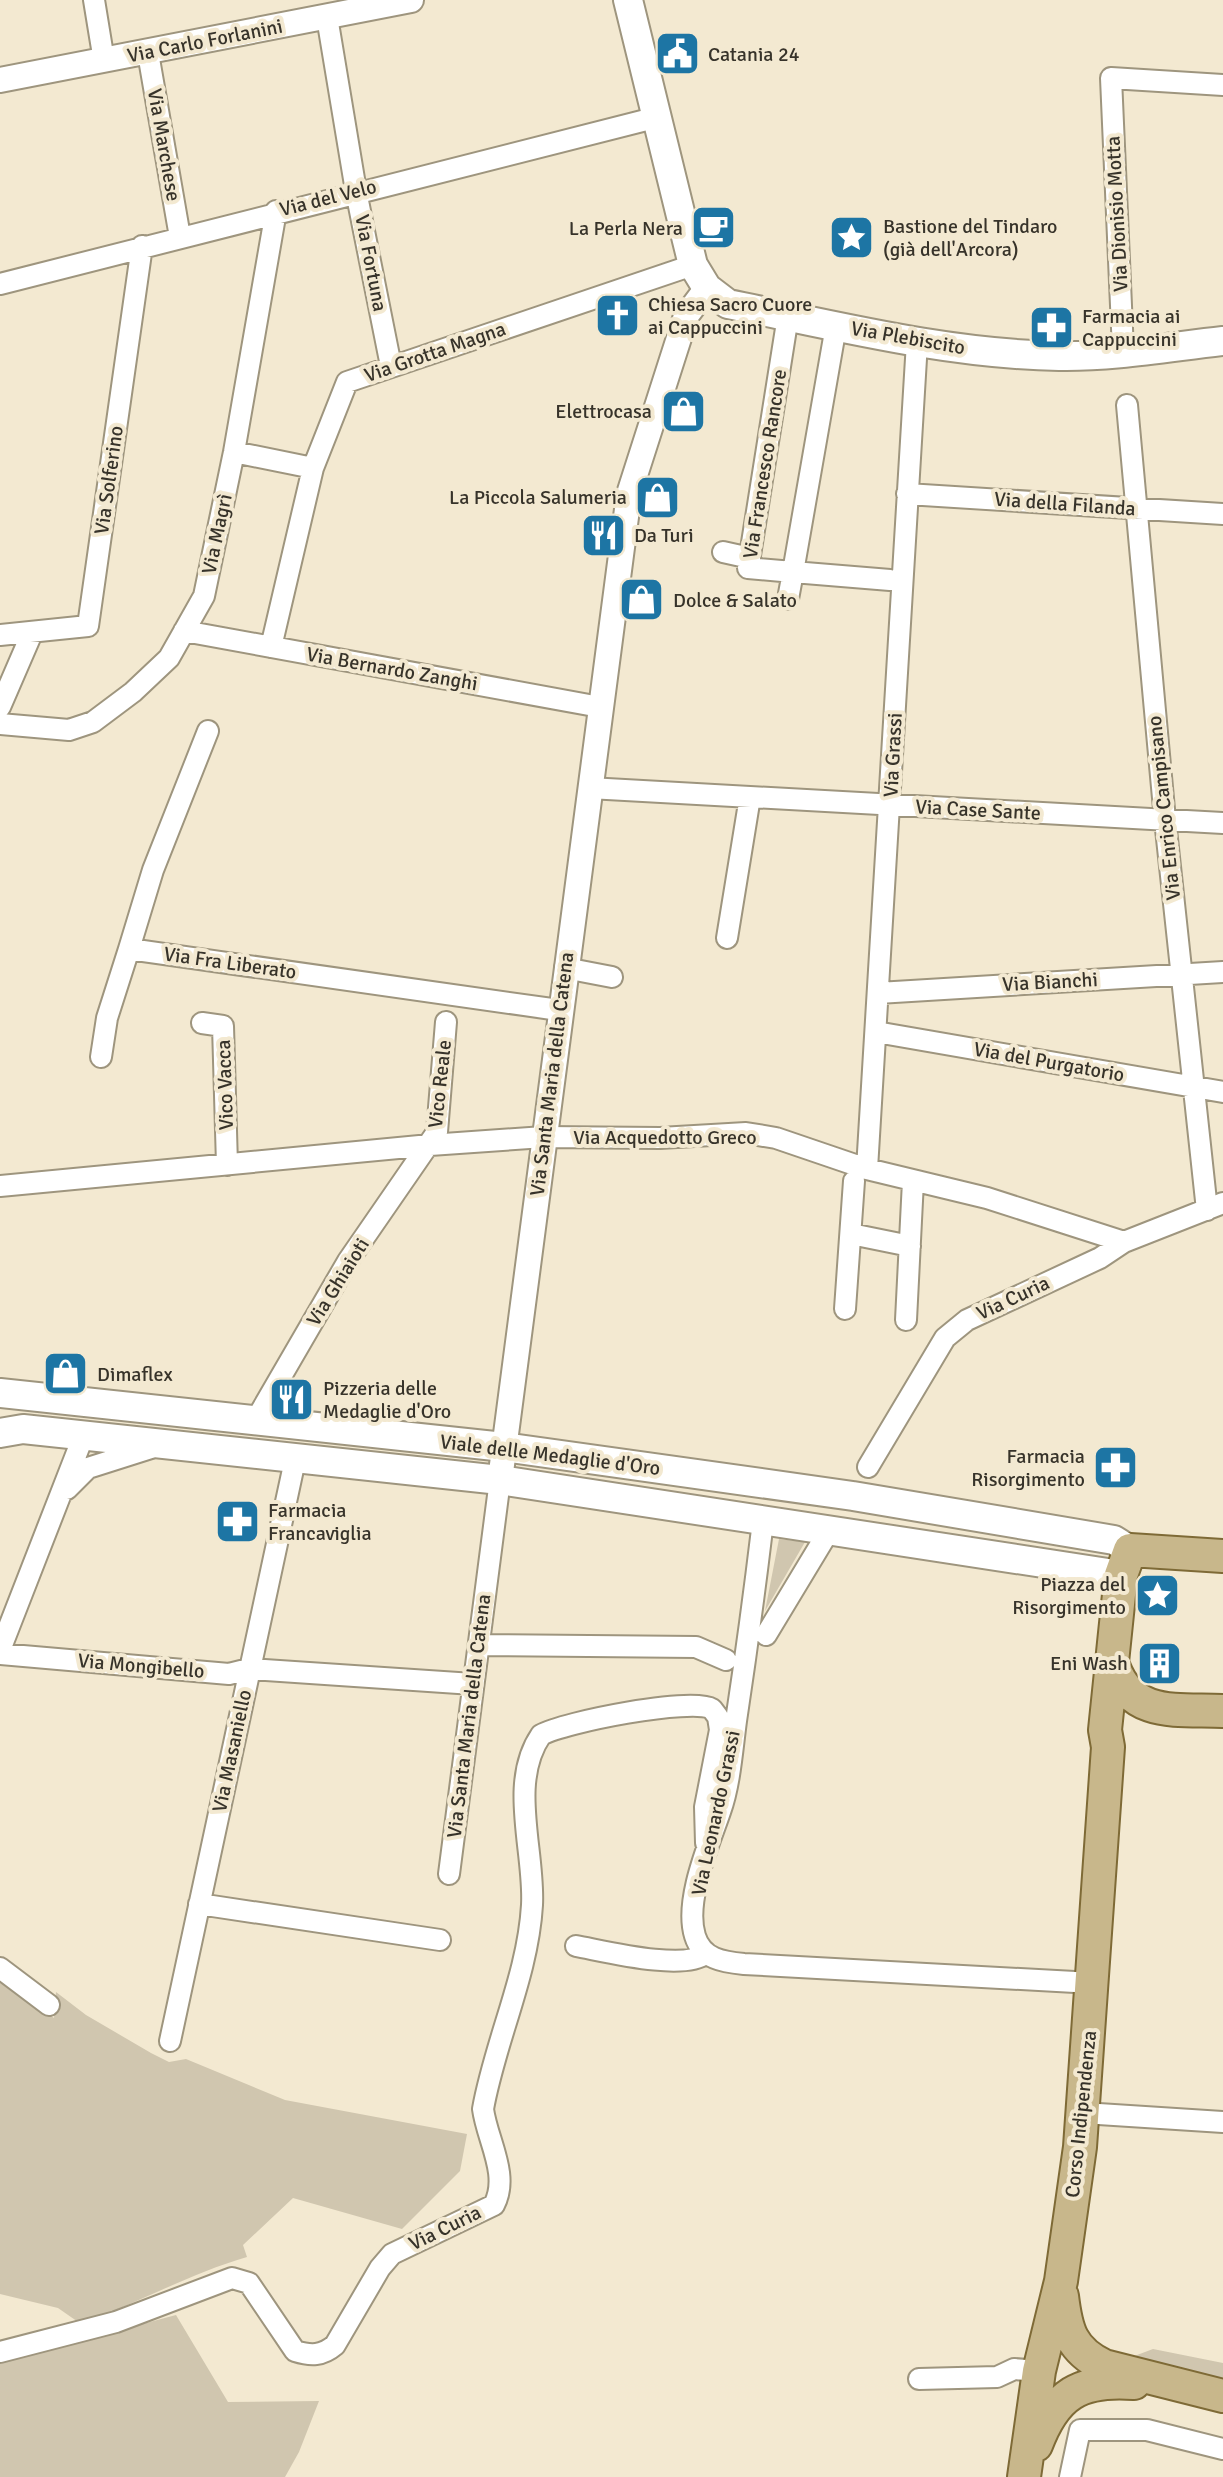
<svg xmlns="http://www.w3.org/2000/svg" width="1223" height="2477" viewBox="0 0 1223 2477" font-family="Signika,sans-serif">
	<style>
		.green { fill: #d0c6af }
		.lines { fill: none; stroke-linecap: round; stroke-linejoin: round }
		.minor-casing { stroke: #9e957e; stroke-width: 24 }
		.tertiary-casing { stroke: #9e957e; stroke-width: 28 }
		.secondary-casing { stroke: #9e957e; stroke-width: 32 }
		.primary-casing { stroke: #7e6a36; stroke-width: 36 }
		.minor { stroke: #fff; stroke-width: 20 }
		.tertiary { stroke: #fff; stroke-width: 24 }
		.secondary { stroke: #fff; stroke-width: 28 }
		.primary { stroke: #c8b78b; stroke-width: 32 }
		.labels { text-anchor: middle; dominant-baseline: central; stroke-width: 8; stroke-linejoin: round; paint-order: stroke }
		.street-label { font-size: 20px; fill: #37332a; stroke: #f3e9d1 }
		.poi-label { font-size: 20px; fill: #37332a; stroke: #f3e9d1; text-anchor: start }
	</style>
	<rect width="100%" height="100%" fill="#f3e9d1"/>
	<path class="green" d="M779,1539L805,1542L765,1611Z
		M0,1977L54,2018L56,1992L86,2015L151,2053L169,2062L186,2059L285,2100L467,2134L460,2171L402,2229L293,2198L243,2245L247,2257C189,2274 138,2303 81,2324L58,2308L0,2294Z
		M176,2315L228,2402L319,2401L299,2452L285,2477H0V2362Z
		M1153,2349L1223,2363V2384L1129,2358Z"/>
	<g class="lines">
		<defs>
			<path id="minor" d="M94,0L104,61
				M327,17L356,191L391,366
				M148,53L180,237
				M0,284L658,117
				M788,316L748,568L793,572L788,599
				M836,326L793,572L890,580
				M1123,351L1111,78L1223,85
				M1127,405L1165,820L1207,1210
				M234,452L313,468
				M907,494L1223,514
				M723,552L750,558
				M184,631L600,707
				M0,635L88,626L142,246
				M271,647L313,468L347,382L693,265
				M0,707L32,633
				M0,724L69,730L93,722L133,692L169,658L204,596L234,452L276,211
				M208,731L153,870L129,949L559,1010
				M589,788L1223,823
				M727,938L750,797
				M565,968L612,977
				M878,993L1223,972
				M202,1023L223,1026L227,1165
				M876,1032L1223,1092
				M101,1057L107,1018L129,949
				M867,1169L917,342
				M0,1186L430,1145L544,1137L660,1138L746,1133L776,1138L867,1169L987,1198L1124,1242
				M851,1234L910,1246
				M845,1309L854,1181
				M906,1320L913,1181
				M254,1423L348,1261L437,1132L446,1022
				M868,1467L945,1338L967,1320L1100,1258L1124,1242L1223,1203
				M67,1489L88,1468L151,1448
				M763,1521C755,1588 746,1655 736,1721C732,1751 730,1784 720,1812C709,1844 684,1901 695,1936C702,1959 723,1962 744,1964L1093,1983
				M766,1635L830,1529
				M479,1645L696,1647L726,1660
				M0,1650L83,1437
				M0,1654L229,1674L249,1669L473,1684
				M449,1874L500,1480
				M199,1904L440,1940
				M576,1946C604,1951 683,1971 705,1954
				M0,1968L49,2005
				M170,2041L295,1460
				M1083,2113L1223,2122
				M0,2352L116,2322L232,2278L249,2283L295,2351C311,2356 322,2356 335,2345L380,2268L392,2254L494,2205C510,2175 487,2140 483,2109C495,2041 528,1975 532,1905C535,1851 508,1783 541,1735C564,1722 692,1697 712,1709L718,1717L720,1730L705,1807L706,1843
				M919,2379L997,2377L1014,2369L1039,2371
				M1070,2477L1080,2430H1147L1223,2449"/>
			<path id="tertiary" d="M0,80L411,0
				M500,1480L629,494L686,316L707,288"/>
			<path id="secondary" d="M628,0L693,265L707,288L728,304C837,326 947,354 1059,356C1113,357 1169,347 1223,341
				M0,1393L504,1447L853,1496L1114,1540L1130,1550
				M0,1433L23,1429L500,1480L1121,1575"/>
			<path id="primary" d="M1114,1668C1133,1718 1177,1709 1223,1711
				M1062,2296C1066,2330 1071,2350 1104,2366L1223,2396
				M1036,2445C1055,2394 1080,2379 1134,2383
				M1024,2477L1039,2371L1061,2281L1080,2147L1108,1747L1105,1730L1121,1575L1130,1550L1223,1556"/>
		</defs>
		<use href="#minor" class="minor-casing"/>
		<use href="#tertiary" class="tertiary-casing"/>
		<use href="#secondary" class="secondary-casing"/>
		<use href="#primary" class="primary-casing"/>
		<use href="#minor" class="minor"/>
		<use href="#tertiary" class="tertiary"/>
		<use href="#secondary" class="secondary"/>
		<use href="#primary" class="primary"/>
	</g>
	<defs>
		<symbol id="civic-square" viewBox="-11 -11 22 22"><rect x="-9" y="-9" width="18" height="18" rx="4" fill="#1d75a4" stroke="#f3e9d1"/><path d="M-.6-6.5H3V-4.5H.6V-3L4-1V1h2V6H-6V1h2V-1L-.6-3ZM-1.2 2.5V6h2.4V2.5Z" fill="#fff"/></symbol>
		<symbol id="cafe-square" viewBox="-11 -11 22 22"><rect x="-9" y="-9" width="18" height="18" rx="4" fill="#1d75a4" stroke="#f3e9d1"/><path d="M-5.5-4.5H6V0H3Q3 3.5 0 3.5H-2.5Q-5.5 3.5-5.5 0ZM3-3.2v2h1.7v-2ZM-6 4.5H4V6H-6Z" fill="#fff"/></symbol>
		<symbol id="sight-square" viewBox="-11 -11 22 22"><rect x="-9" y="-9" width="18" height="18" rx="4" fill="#1d75a4" stroke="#f3e9d1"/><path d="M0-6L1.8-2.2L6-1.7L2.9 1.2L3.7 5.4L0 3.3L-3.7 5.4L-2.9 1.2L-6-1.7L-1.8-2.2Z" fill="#fff"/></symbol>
		<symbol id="church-square" viewBox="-11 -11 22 22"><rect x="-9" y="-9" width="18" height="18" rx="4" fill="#1d75a4" stroke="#f3e9d1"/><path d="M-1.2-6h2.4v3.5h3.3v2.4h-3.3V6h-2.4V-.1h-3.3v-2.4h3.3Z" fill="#fff"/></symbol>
		<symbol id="pharmacy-square" viewBox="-11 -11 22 22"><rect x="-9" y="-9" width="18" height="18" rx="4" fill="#1d75a4" stroke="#f3e9d1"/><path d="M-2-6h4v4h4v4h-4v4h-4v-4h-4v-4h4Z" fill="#fff"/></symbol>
		<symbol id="shop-square" viewBox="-11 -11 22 22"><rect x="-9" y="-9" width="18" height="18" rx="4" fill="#1d75a4" stroke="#f3e9d1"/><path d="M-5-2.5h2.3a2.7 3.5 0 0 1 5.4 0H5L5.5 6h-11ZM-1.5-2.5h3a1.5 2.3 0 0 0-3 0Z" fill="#fff"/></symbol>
		<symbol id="restaurant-square" viewBox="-11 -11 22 22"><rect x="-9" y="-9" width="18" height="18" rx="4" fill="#1d75a4" stroke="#f3e9d1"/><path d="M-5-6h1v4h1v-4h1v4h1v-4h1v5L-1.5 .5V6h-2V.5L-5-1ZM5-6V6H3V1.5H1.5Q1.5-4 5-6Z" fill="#fff"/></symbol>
		<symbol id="building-square" viewBox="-11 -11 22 22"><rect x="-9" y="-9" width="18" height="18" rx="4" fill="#1d75a4" stroke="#f3e9d1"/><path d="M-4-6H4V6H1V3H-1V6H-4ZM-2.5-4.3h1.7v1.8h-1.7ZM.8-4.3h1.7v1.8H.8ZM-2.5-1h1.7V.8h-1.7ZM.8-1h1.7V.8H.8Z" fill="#fff"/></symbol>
	</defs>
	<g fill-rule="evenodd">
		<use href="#civic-square" x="652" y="28" width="51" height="51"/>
		<use href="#cafe-square" x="688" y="202" width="51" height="51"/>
		<use href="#sight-square" x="826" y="212" width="51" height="51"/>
		<use href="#church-square" x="592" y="290" width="51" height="51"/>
		<use href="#pharmacy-square" x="1026" y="302" width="51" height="51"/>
		<use href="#shop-square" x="658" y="386" width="51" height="51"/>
		<use href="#shop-square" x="632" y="472" width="51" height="51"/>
		<use href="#restaurant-square" x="578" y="510" width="51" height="51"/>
		<use href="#shop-square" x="616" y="574" width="51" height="51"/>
		<use href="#shop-square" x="40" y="1348" width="51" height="51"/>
		<use href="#restaurant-square" x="266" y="1374" width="51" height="51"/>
		<use href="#pharmacy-square" x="1090" y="1442" width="51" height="51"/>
		<use href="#pharmacy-square" x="212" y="1496" width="51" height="51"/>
		<use href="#sight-square" x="1132" y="1570" width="51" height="51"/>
		<use href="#building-square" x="1134" y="1638" width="51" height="51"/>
	</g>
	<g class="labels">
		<g class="street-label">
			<text transform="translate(205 41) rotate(-11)">Via Carlo Forlanini</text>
			<text transform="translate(164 145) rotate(80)">Via Marchese</text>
			<text transform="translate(328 198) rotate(-14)">Via del Velo</text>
			<text transform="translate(1117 214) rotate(-93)">Via Dionisio Motta</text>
			<text transform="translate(371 263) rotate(79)">Via Fortuna</text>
			<text transform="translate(908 338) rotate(10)">Via Plebiscito</text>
			<text transform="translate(435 352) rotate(-19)">Via Grotta Magna</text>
			<text transform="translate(765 464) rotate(-81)">Via Francesco Rancore</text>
			<text transform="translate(109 480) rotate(-82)">Via Solferino</text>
			<text transform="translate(1065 504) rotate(4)">Via della Filanda</text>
			<text transform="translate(217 534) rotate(-78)">Via Magrì</text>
			<text transform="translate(392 669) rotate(10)">Via Bernardo Zanghi</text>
			<text transform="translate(893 755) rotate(-87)">Via Grassi</text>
			<text transform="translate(1164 808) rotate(-96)">Via Enrico Campisano</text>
			<text transform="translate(978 810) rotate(3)">Via Case Sante</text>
			<text transform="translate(230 963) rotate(8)">Via Fra Liberato</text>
			<text transform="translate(1050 982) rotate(-3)">Via Bianchi</text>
			<text transform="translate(1049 1062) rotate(10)">Via del Purgatorio</text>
			<text transform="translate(552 1074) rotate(-83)">Via Santa Maria della Catena</text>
			<text transform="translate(440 1084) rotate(-84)">Vico Reale</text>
			<text transform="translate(225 1085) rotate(-92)">Vico Vacca</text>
			<text x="665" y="1137">Via Acquedotto Greco</text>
			<text transform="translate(338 1282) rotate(-58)">Via Ghiaioti</text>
			<text transform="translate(1013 1298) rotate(-25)">Via Curia</text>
			<text transform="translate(550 1455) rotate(7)">Viale delle Medaglie d'Oro</text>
			<text transform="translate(141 1666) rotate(5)">Via Mongibello</text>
			<text transform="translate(469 1716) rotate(-83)">Via Santa Maria della Catena</text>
			<text transform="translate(232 1751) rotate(-78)">Via Masaniello</text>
			<text transform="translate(716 1813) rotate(-78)">Via Leonardo Grassi</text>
			<text transform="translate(1081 2114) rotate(-84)">Corso Indipendenza</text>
			<text transform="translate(445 2228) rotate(-26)">Via Curia</text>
		</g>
		<g class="poi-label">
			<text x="708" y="54">Catania 24</text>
			<text x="883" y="226">Bastione del Tindaro<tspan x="883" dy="23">(già dell'Arcora)</tspan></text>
			<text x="683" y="228" text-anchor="end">La Perla Nera</text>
			<text x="648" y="304">Chiesa Sacro Cuore<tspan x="648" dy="23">ai Cappuccini</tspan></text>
			<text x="1082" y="316">Farmacia ai<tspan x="1082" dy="23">Cappuccini</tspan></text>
			<text x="652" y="411" text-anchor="end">Elettrocasa</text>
			<text x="627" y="497" text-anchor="end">La Piccola Salumeria</text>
			<text x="634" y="535">Da Turi</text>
			<text x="673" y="600">Dolce &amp; Salato</text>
			<text x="97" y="1374">Dimaflex</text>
			<text x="323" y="1388">Pizzeria delle<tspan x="323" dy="23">Medaglie d'Oro</tspan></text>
			<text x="1085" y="1456" text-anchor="end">Farmacia<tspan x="1085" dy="23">Risorgimento</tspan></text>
			<text x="268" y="1510">Farmacia<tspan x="268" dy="23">Francaviglia</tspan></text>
			<text x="1126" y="1584" text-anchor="end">Piazza del<tspan x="1126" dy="23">Risorgimento</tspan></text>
			<text x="1128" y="1663" text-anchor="end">Eni Wash</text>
		</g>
	</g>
</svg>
